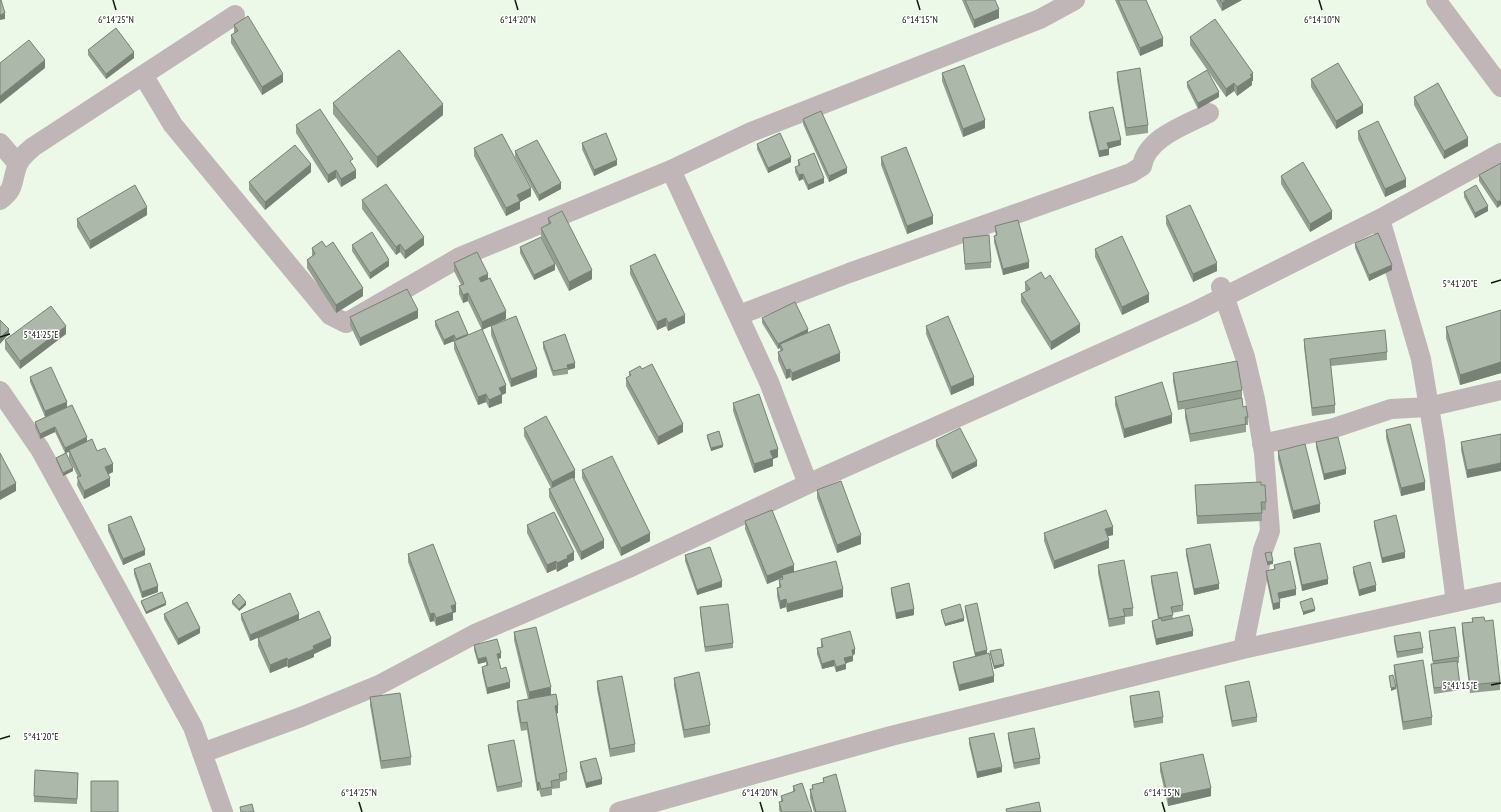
<svg xmlns="http://www.w3.org/2000/svg" width="1501" height="812" viewBox="0 0 1501 812" font-family="'PT Sans Narrow',sans-serif">
	<style>
		.lines { fill: none; stroke-linecap: round; stroke-linejoin: round }
		.minor { stroke: #c0b6b7; stroke-width: 20 }
		.wall { fill: #949e91 }
		.shaded-wall { fill: #788176 }
		.building { fill: #acb8a9; stroke: #788176 }
		.ticks { fill: none; stroke: #111510; stroke-width: 1.5 }
		.ticks-label { font-size: 10px; text-anchor: middle; fill: #111510; stroke: #fff; stroke-width: 3; stroke-linejoin: round; paint-order: stroke }
	</style>
	<rect width="100%" height="100%" fill="#ecf8e8"/>
	<g class="lines">
		<path class="minor" d="M1436,0L1501,87
			M143,75L173,125L330,315L346,323L460,257L671,170L751,132L1040,19L1075,0
			M0,143L18,164
			M671,170L769,382L808,484
			M0,200C16,189 11,180 18,164C21,157 27,152 33,147L235,15
			M1380,219L1421,359L1435,443L1456,602
			M1221,287L1245,357L1255,399L1264,453L1270,531L1263,550L1243,649
			M739,315L849,273L1131,173L1142,166C1147,137 1186,125 1209,113
			M0,391L40,449L193,727L223,812
			M1262,444L1334,428L1391,409L1428,407L1501,390
			M202,753L301,717L379,685L475,634L633,566L823,477L1194,312L1380,219L1501,153
			M619,812L891,736L1243,649L1501,592"/>
	</g>
	<path class="wall" d="M962,0H995L999,18L974,28Z
		M1115,0H1146L1163,46L1140,56Z
		M1216,0H1242L1222,11Z
		M234,25L283,82L262,95L231,43V35L234,33Z
		M1190,37L1253,81H1252V85L1237,96L1234,91L1226,97L1190,45Z
		M88,50L134,58L106,79L88,55Z
		M1117,72L1148,125V133L1126,136L1117,80Z
		M942,73L985,128L963,137L942,81Z
		M1311,79L1363,113L1336,129L1311,87Z
		M1187,82L1219,97L1198,109L1187,87Z
		M1414,97L1468,146L1444,159L1414,105Z
		M333,103L443,115L377,168L333,114Z
		M1089,112L1121,145L1109,148V155L1099,157L1089,118Z
		M803,119L847,173L829,182L803,124Z
		M296,125L353,165L356,178L341,187L336,178L328,183L296,133Z
		M1358,131L1406,187L1385,197L1358,139Z
		M582,143L617,165L594,176L582,149Z
		M757,144L791,162L768,173L757,149Z
		M474,148L531,196L520,202V209L506,216L474,156Z
		M515,151L561,189L539,201L515,157Z
		M881,157L933,224L907,234L881,165Z
		M798,160L824,183L808,190L803,179L799,181L795,172V167L798,166Z
		M1501,163L1497,208L1479,181V175Z
		M311,172L265,210L249,190V182Z
		M1281,176L1332,219L1310,232L1281,184Z
		M1464,192L1488,211L1475,218L1464,197Z
		M362,200L424,245L405,259L400,252L396,255L362,209Z
		M147,215L90,249L77,227V219Z
		M1166,216L1217,271L1193,282L1166,224Z
		M548,218L592,279L569,291L541,236V228L548,224Z
		M995,226L1029,268L1003,275L994,242V236H996L995,231Z
		M963,238L991,262V268L965,270Z
		M1355,243L1392,270L1369,281L1355,248Z
		M352,245L389,266L370,279L352,251Z
		M326,247L363,296L336,313L307,268V260L312,256V248Z
		M520,247L555,270L534,280L520,253Z
		M1095,249L1149,302L1122,315L1095,257Z
		M454,263L488,278L506,319L482,330L468,301L463,303L459,294V286L461,285L454,271Z
		M630,266L685,323L668,331L666,326L657,330L630,274Z
		M1045,279L1080,332L1051,350L1021,302V294L1026,291L1025,290V282Z
		M1501,310V373L1460,385L1446,338V327Z
		M350,317L418,318L360,346L350,325Z
		M762,318L808,333L840,361L792,381L790,377L786,379L778,360V352L780,351V348L778,349L762,323Z
		M435,321L468,335L506,393L502,395V403L489,408L486,402L478,405L454,349V341L444,345L435,326Z
		M491,326L537,377L511,387L491,335Z
		M926,326L974,385L951,395L926,334Z
		M66,334L20,369L5,349V340Z
		M1304,339L1387,352V360L1331,366L1335,405V413L1312,416L1304,347Z
		M543,342L575,368L568,370V374L553,376L543,348Z
		M629,372L683,432L658,445L626,386V378L629,376Z
		M1173,373L1242,390V398L1178,410L1173,381Z
		M30,377L67,407L45,417L30,382Z
		M1115,397L1172,423L1124,438L1115,405Z
		M733,403L778,457L773,459V466L754,473L733,411Z
		M72,405L87,441L97,451L113,472L108,474L110,486L84,499L77,485L78,477L69,458V452L66,453L73,471L63,476L56,460V458L65,453L55,432L40,439L35,427V422Z
		M1243,407L1248,417V425H1246V432L1190,442L1185,417V409Z
		M524,428L575,478L574,479L604,548L581,560L549,497V489L551,488L524,436Z
		M1386,430L1425,490L1401,496L1386,438Z
		M1501,434L1467,478L1461,450V442Z
		M707,435L723,447L711,451L707,438Z
		M936,440L977,466L952,479L936,446Z
		M1316,442L1346,474L1324,480L1316,447Z
		M1278,451L1320,512L1293,519L1278,459Z
		M582,470L650,541L621,556L582,478Z
		M1195,485H1261L1266,502V510H1262V521L1197,524Z
		M817,490L861,544L837,553L817,498Z
		M745,521L794,572L843,597L787,612L786,607L780,609L777,596V588L779,587V580L782,579V578L767,584L745,529Z
		M1374,521L1405,558L1382,563L1374,526Z
		M108,525L145,555L123,565L108,531Z
		M527,525L574,560L568,563V566L557,572L556,569L547,573L527,533Z
		M1044,533L1113,535L1108,536L1109,548L1054,569L1044,541Z
		M1294,548L1328,584L1302,591L1294,554Z
		M1186,549L1219,589L1194,595L1186,555Z
		M408,554L456,612L453,613V620L436,626L434,621L430,622L408,562Z
		M685,555L722,587L697,595L685,561Z
		M1098,565L1133,608V616L1125,617V624L1109,627L1098,573Z
		M1274,565L1296,595L1279,599L1280,608L1273,610L1266,577V571L1274,569Z
		M1353,567L1376,591L1359,596L1353,573Z
		M134,569L158,592L142,598L134,574Z
		M1151,576L1183,605V611L1172,613L1173,619L1193,636L1156,645L1152,626V621L1158,619L1151,582Z
		M891,588L914,615L896,619L891,593Z
		M141,601L166,605L146,614L141,603Z
		M232,601L246,605L239,611L232,604Z
		M965,606L987,653L994,682L959,691L953,667V662L975,656L965,611Z
		M700,607L733,643V648L705,652L700,613Z
		M941,610L964,621L945,626L941,612Z
		M164,614L200,633L178,645L164,619Z
		M241,614L299,620L331,646L314,654V657L288,668L287,666L270,673L258,646V638L292,623L250,641L241,619Z
		M1472,618L1485,621L1500,682V690L1470,693L1462,632V623L1472,622Z
		M1429,631L1459,657V663H1457L1460,685V690L1434,694L1431,670V664H1433L1429,636Z
		M514,632L551,695L558,713L556,714L567,772V780L560,782V788L552,789V795L541,797L539,790L537,791L527,730L521,731L517,709V701L528,699L514,640Z
		M1394,636L1423,648V653L1397,658L1394,641Z
		M821,639L855,654L853,655V661L845,663L846,669L836,672L834,666L822,669L817,654V648L821,647Z
		M474,645L501,658L498,659L501,669L510,688L487,694L482,672V667L486,666V662L478,664L474,650Z
		M990,651L1004,666L994,669L990,654Z
		M1394,665L1432,717V725L1403,730L1394,673Z
		M674,678L710,725V733L684,738L674,686Z
		M597,681L635,744V752L610,757L597,689Z
		M1225,686L1257,717V722L1232,727L1225,691Z
		M1130,696L1163,717V723L1134,728L1130,701Z
		M370,697L411,757V765L381,769L370,705Z
		M1008,733L1040,758V764L1014,769L1008,738Z
		M969,738L1002,772L977,778L969,744Z
		M488,745L522,782V787L497,792L488,750Z
		M580,762L602,784L586,788L580,767Z
		M1160,763L1211,796L1168,806L1160,771Z
		M78,778L77,804L34,802V796Z
		M823,778L846,812H814L810,798V789H812V785L823,782Z
		M793,786L812,812H780L779,810V802L781,801V796L793,792Z"/>
	<path class="shaded-wall" d="M1226,0H1242L1222,11V3Z
		M999,9V18L974,28V20Z
		M5,13V19L0,20V15Z
		M1163,38V46L1140,56V48Z
		M134,52V58L106,79V74Z
		M45,60V68L0,104V96Z
		M1253,73V81H1252V85L1237,96V87L1250,75Z
		M283,74V82L262,95V87Z
		M1234,83V91L1226,97V89Z
		M1219,92V97L1198,109V103Z
		M443,104V115L377,168V157Z
		M1363,105V113L1336,129V121Z
		M985,120V128L963,137V129Z
		M1468,138V146L1444,159V151Z
		M1121,140V145L1107,149V143Z
		M1109,149V155L1099,157V151Z
		M791,157V162L768,173V168Z
		M617,160V165L594,176V170Z
		M311,164V172L265,210V202Z
		M847,168V173L829,182V176Z
		M336,170V178L328,183V175Z
		M356,170V178L341,187V179Z
		M803,174V179L799,181V175Z
		M824,178V183L808,190V185Z
		M1406,179V187L1385,197V189Z
		M561,183V189L539,201V195Z
		M531,188V196L520,202V209L506,216V208L517,195Z
		M1501,200V205L1497,208V202Z
		M1488,206V211L1475,218V213Z
		M147,207V215L90,249V241Z
		M1332,211V219L1310,232V224Z
		M933,216V224L907,234V226Z
		M424,237V245L405,259V251Z
		M400,244V252L396,255V247Z
		M389,260V266L370,279V273Z
		M1029,262V268L1003,275V269Z
		M1217,263V271L1193,282V274Z
		M555,264V270L534,280V275Z
		M1392,265V270L1369,281V275Z
		M592,270V279L569,291V282Z
		M488,274V282L479,286V278Z
		M363,288V296L336,313V305Z
		M468,293V301L463,303V295Z
		M1149,294V302L1122,315V307Z
		M418,310V318L360,346V338Z
		M506,311V319L482,330V322Z
		M685,315V323L668,331V323Z
		M666,318V326L657,330V322Z
		M1080,324V332L1051,350V342Z
		M66,326V334L20,369V361Z
		M9,329V334L0,344V338Z
		M808,329V334L780,344V348L778,349V344Z
		M468,334V339L456,344V339Z
		M454,335V341L444,345V340Z
		M840,353V361L792,381V373Z
		M1501,362V373L1460,385V375Z
		M575,363V368L568,370L567,365Z
		M537,369V377L511,387V379Z
		M790,369V377L786,379V370Z
		M974,377V385L951,395V387Z
		M506,385V393L502,395V403L489,408V400L499,388Z
		M486,394V402L478,405V397Z
		M67,402V407L45,417V411Z
		M1172,415V423L1124,438V429Z
		M683,424V432L658,445V437Z
		M55,427V432L40,439V434Z
		M87,437V443L69,450V452L65,453V448Z
		M723,445V447L711,451V448Z
		M778,449V457L773,459V466L754,473V464L770,451Z
		M977,461V466L952,479V473Z
		M1501,463V471L1467,478V470Z
		M113,464V472L105,476V467Z
		M73,468V471L63,476V473Z
		M1346,469V474L1324,480V474Z
		M575,470V478L552,490V482Z
		M110,478V486L84,499V491Z
		M1425,482V490L1401,496V488Z
		M16,483V491L0,500V492Z
		M1320,504V512L1293,519V511Z
		M1113,527V535L1105,537V529Z
		M650,533V541L621,556V548Z
		M861,535V544L837,553V545Z
		M604,540V548L581,560V552Z
		M1109,540V548L1054,569V561Z
		M145,550V555L123,565V559Z
		M574,552V560L568,563V566L557,572V563L567,556Z
		M1405,552V558L1382,563V558Z
		M556,561V569L547,573V565Z
		M1273,561V564L1267,565V562Z
		M794,565V573L782,575V578L767,584V576Z
		M1328,579V584L1302,591V585Z
		M722,581V587L697,595V590Z
		M1219,584V589L1194,595V589Z
		M1376,585V591L1359,596V590Z
		M158,586V592L142,598V592Z
		M843,589V597L787,612V604Z
		M1296,589V595L1278,599V593Z
		M786,599V607L780,609V601Z
		M246,602V605L239,611V609Z
		M1280,602V608L1273,610V604Z
		M166,603V605L146,614V612Z
		M456,604V612L453,613V620L436,626V618L451,606Z
		M914,609V615L896,619V613Z
		M1315,609V611L1303,615V612Z
		M434,613V621L430,622V614Z
		M299,614V620L250,641V635Z
		M964,618V621L945,626V624Z
		M200,628V633L178,645V639Z
		M1193,631V636L1156,645V639Z
		M331,638V646L314,654V657L288,668V660L313,646Z
		M855,649V654L852,655V650Z
		M987,650V655L975,658V653Z
		M501,653V658L497,659V654Z
		M853,656V661L844,664V658Z
		M486,657V662L478,664V659Z
		M287,658V666L270,673V665Z
		M834,660V666L822,669V664Z
		M846,664V669L836,672V667Z
		M1004,664V666L994,669V666Z
		M994,676V682L959,691V685Z
		M510,682V688L487,694V688Z
		M551,687V695L529,700V692Z
		M1396,687V689L1391,691V688Z
		M558,705V713L555,714V706Z
		M1002,767V772L977,778V772Z
		M602,779V784L586,788V783Z
		M539,782V790L537,791V783Z
		M1211,788V796L1168,806V797Z"/>
	<path class="building" d="M0,0H1L5,13L0,15Z
		M965,0H995L999,9L974,20Z
		M1118,0H1146L1163,38L1140,48Z
		M1220,0H1226L1222,3Z
		M248,16L283,74L262,87L231,35L238,31L234,25Z
		M1215,19L1253,73L1250,75L1252,77L1237,87L1234,83L1226,89L1190,37Z
		M116,28L134,52L106,74L88,50Z
		M29,40L45,60L0,96V63Z
		M399,50L443,104L377,157L333,103Z
		M1338,63L1363,105L1336,121L1311,79Z
		M964,65L985,120L963,129L942,73Z
		M1140,68L1148,125L1126,128L1117,72Z
		M1207,70L1219,92L1198,103L1187,82Z
		M1438,83L1468,138L1444,151L1414,97Z
		M1113,107L1121,140L1107,143L1109,149L1099,151L1089,112Z
		M320,109L353,159L350,161L356,170L341,179L336,170L328,175L296,125Z
		M821,111L847,168L829,176L803,119Z
		M1378,121L1406,179L1385,189L1358,131Z
		M606,133L617,160L594,170L582,143Z
		M780,133L791,157L768,168L757,144Z
		M502,134L531,188L517,195L520,201L506,208L474,148Z
		M537,140L561,183L539,195L515,151Z
		M295,145L311,164L265,202L249,182Z
		M906,147L933,216L907,226L881,157Z
		M814,153L824,178L808,185L803,174L799,175L795,167L800,165L798,160Z
		M1303,162L1332,211L1310,224L1281,176Z
		M1501,163V200L1497,202L1479,175Z
		M386,184L424,237L405,251L400,244L396,247L362,200Z
		M135,185L147,207L90,241L77,219Z
		M1476,185L1488,206L1475,213L1464,192Z
		M1190,205L1217,263L1193,274L1166,216Z
		M562,211L592,270L569,282L541,228L551,223L548,218Z
		M1018,220L1029,262L1003,269L994,236L997,235L995,226Z
		M372,232L389,260L370,273L352,245Z
		M1378,233L1392,265L1369,275L1355,243Z
		M989,235L991,262L965,264L963,238Z
		M1122,236L1149,294L1122,307L1095,249Z
		M541,237L555,264L534,275L520,247Z
		M322,241L326,247L333,242L363,288L336,305L307,260L315,254L312,248Z
		M477,252L488,274L479,278L481,282L490,278L506,311L482,322L468,293L463,295L459,286L464,284L454,263Z
		M655,254L685,315L668,323L666,318L657,322L630,266Z
		M1041,272L1045,279L1050,275L1080,324L1051,342L1021,294L1030,289L1025,282Z
		M407,289L418,310L360,338L350,317Z
		M795,302L808,329L778,344L762,318Z
		M51,306L66,326L20,361L5,340Z
		M1501,310V362L1460,375L1446,327Z
		M458,311L468,334L456,339L454,335L444,340L435,321Z
		M516,316L537,369L511,379L491,326Z
		M948,316L974,377L951,387L926,326Z
		M0,320L9,329L0,338Z
		M829,324L840,353L792,373L790,369L786,370L778,352L783,350L780,344Z
		M482,329L506,385L499,388L502,394L489,400L486,394L478,397L454,341Z
		M1385,330L1387,352L1330,359L1335,405L1312,408L1304,339Z
		M565,334L575,363L567,365L568,368L553,371L543,342Z
		M1237,361L1242,390L1178,402L1173,373Z
		M652,364L683,424L658,437L626,378L631,375L629,372L640,366L642,369Z
		M51,367L67,402L45,411L30,377Z
		M1162,382L1172,415L1124,429L1115,397Z
		M759,394L778,449L770,451L773,458L754,464L733,403Z
		M1242,398L1243,407L1246,406L1248,417H1245L1246,424L1190,434L1185,409Z
		M72,405L87,437L65,448L55,427L40,434L35,422Z
		M546,416L575,470L552,482L524,428Z
		M1410,424L1425,482L1401,488L1386,430Z
		M960,428L977,461L952,473L936,440Z
		M719,431L723,445L711,448L707,435Z
		M1501,434V463L1467,470L1461,442Z
		M1338,437L1346,469L1324,474L1316,442Z
		M92,439L97,451L105,448L113,464L105,467L110,478L84,491L77,477L81,476L69,450Z
		M1305,444L1320,504L1293,511L1278,451Z
		M0,453L16,483L0,492Z
		M66,453L73,468L63,473L56,458Z
		M612,456L650,533L621,548L582,470Z
		M573,477L604,540L581,552L549,489Z
		M841,481L861,535L837,545L817,490Z
		M1261,482V485H1265L1266,502H1261L1262,513L1197,516L1195,485Z
		M772,510L794,565L767,576L745,521Z
		M1106,510L1113,527L1105,529L1109,540L1054,561L1044,533Z
		M554,512L574,552L567,556L568,558L557,563L556,561L547,565L527,525Z
		M1396,515L1405,552L1382,558L1374,521Z
		M131,516L145,550L123,559L108,525Z
		M1320,543L1328,579L1302,585L1294,548Z
		M433,544L456,604L451,606L453,612L436,618L434,613L430,614L408,554Z
		M1210,544L1219,584L1194,589L1186,549Z
		M710,547L722,581L697,590L685,555Z
		M1271,552L1273,561L1267,562L1265,553Z
		M1124,560L1133,608L1123,609L1125,616L1109,619L1098,565Z
		M836,561L843,589L787,604L786,599L780,601L777,588L781,587L779,580L783,579L782,575Z
		M1290,561L1296,589L1278,593L1280,602L1273,604L1266,571L1275,569L1274,565Z
		M1370,562L1376,585L1359,590L1353,567Z
		M150,563L158,586L142,592L134,569Z
		M1177,572L1183,605L1171,607L1173,615L1159,618L1151,576Z
		M909,583L914,609L896,613L891,588Z
		M162,592L166,603L146,612L141,601Z
		M290,593L299,614L250,635L241,614Z
		M239,594L246,602L239,609L232,601Z
		M1312,598L1315,609L1303,612L1300,602Z
		M187,602L200,628L178,639L164,614Z
		M977,603L987,650L975,653L965,606Z
		M728,604L733,643L705,647L700,607Z
		M960,604L964,618L945,624L941,610Z
		M319,611L331,638L313,646L314,649L288,660L287,658L270,665L258,638Z
		M1189,615L1193,631L1156,639L1152,621L1161,618L1162,621Z
		M1484,617L1485,621L1493,620L1500,682L1470,685L1462,623L1473,622L1472,618Z
		M536,627L551,687L529,692L514,632Z
		M1455,627L1459,657L1433,661L1429,631Z
		M850,631L855,649L852,650L853,656L844,658L846,664L836,667L834,660L822,664L817,648L823,647L821,639Z
		M1420,632L1423,648L1397,652L1394,636Z
		M497,639L501,653L497,654L501,669L506,667L510,682L487,688L482,667L488,665L486,657L478,659L474,645Z
		M1001,649L1004,664L994,666L990,651Z
		M989,653L994,676L959,685L953,662Z
		M1423,660L1432,717L1403,722L1394,665Z
		M1457,661L1460,685L1434,688L1431,664Z
		M699,672L710,725L684,730L674,678Z
		M1393,675L1396,687L1391,688L1389,676Z
		M622,676L635,744L610,749L597,681Z
		M1249,681L1257,717L1232,721L1225,686Z
		M1159,691L1163,717L1134,722L1130,696Z
		M400,693L411,757L381,761L370,697Z
		M556,694L558,705L555,706L567,772L559,774L560,779L551,781L552,787L541,789L539,782L537,783L527,722L521,723L517,701Z
		M1034,728L1040,758L1014,763L1008,733Z
		M994,733L1002,767L977,772L969,738Z
		M514,740L522,782L497,787L488,745Z
		M1203,754L1211,788L1168,797L1160,763Z
		M596,758L602,779L586,783L580,762Z
		M35,770L78,773L77,799L34,796Z
		M836,774L846,812H816L810,789H813L812,785L824,782L823,778Z
		M91,781H118V812H91Z
		M802,783L812,812H782L779,802L783,801L781,796L795,791L793,786Z
		M1039,802L1041,812H1007L1006,809Z
		M252,804L254,812H241L240,807Z"/>
	<path class="ticks" d="M113,0L116,10M515,0L518,10M917,0L920,10M1319,0L1322,10M1491,283L1501,280M0,337L10,334M1491,685L1501,683M0,739L10,736M359,802L362,812M760,802L763,812M1162,802L1165,812"/>
	<g class="ticks-label">
		<text x="116" y="23">6°14'25"N</text>
		<text x="518" y="23">6°14'20"N</text>
		<text x="920" y="23">6°14'15"N</text>
		<text x="1322" y="23">6°14'10"N</text>
		<text x="1460" y="287">5°41'20"E</text>
		<text x="41" y="338">5°41'25"E</text>
		<text x="1460" y="689">5°41'15"E</text>
		<text x="41" y="740">5°41'20"E</text>
		<text x="359" y="796">6°14'25"N</text>
		<text x="760" y="796">6°14'20"N</text>
		<text x="1162" y="796">6°14'15"N</text>
	</g>
</svg>
